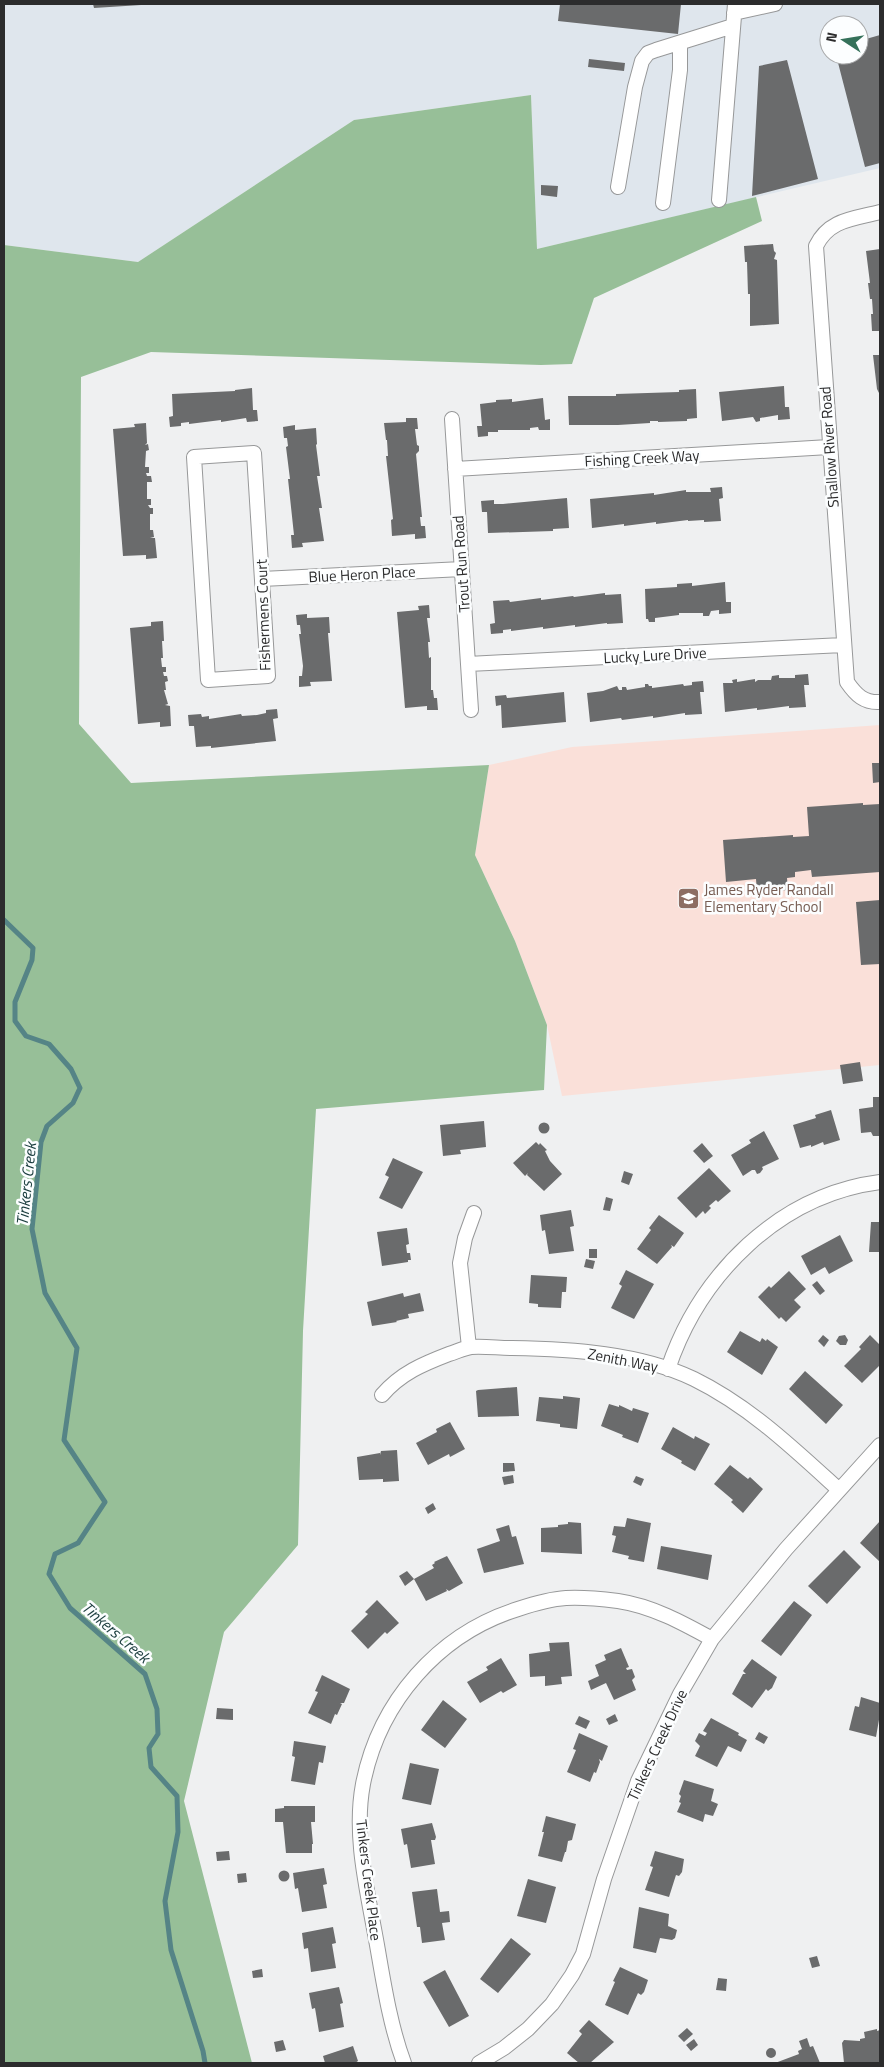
<svg xmlns="http://www.w3.org/2000/svg" width="884" height="2067" viewBox="0 0 884 2067" font-family="'Titillium Web',sans-serif">
	<style>
		.built { fill: #dfe6ed; fill-rule: evenodd }
		.education { fill: #fae0d9 }
		.forest { fill: #97bf98 }
		.lines { fill: none; stroke-linecap: round; stroke-linejoin: round }
		.stream { stroke: #558486; stroke-width: 5 }
		.building { fill: #6a6b6c }
		.minor-casing { stroke: #979899; stroke-width: 16 }
		.minor { stroke: #fff; stroke-width: 14 }
		.labels { text-anchor: middle; dominant-baseline: central; stroke-width: 5; stroke-linejoin: round; paint-order: stroke }
		.street-label { font-size: 15px; fill: #2c2c2d; stroke: #fcfeff }
		.education-label { font-size: 15px; fill: #785e54; stroke: #fcfeff; text-anchor: start }
		.water-label { font-size: 16px; font-style: italic; fill: #1b3d3e; stroke: #fcfeff }
	</style>
	<rect width="100%" height="100%" fill="#eff0f1"/>
	<path class="built" d="M4,4H880V168L537,249L531,95L354,120L138,262L4,245ZM829,25H859V55H829Z"/>
	<path class="education" d="M880,725V1065L562,1096L547,1025L515,941L475,855L489,765L572,747Z"/>
	<path class="forest" d="M531,95L537,249L756,197L762,221L594,298L572,364L541,365L151,352L81,377L79,724L131,783L489,765L475,855L515,941L547,1025L544,1090L316,1109L303,1331L298,1545L224,1632L184,1801L252,2063H4V245L138,262L354,120Z"/>
	<g class="lines">
		<path class="stream" d="M4,920L33,948L32,960L15,1002V1021L26,1036L49,1044L71,1069L80,1088L73,1103L47,1126L41,1142L32,1229L45,1293L77,1348L64,1440L105,1502L78,1543L55,1554L49,1574L70,1608L145,1674L157,1709L158,1734L149,1748L151,1767L177,1796L178,1832L165,1901L171,1950L203,2051L205,2063"/>
	</g>
	<path class="building" d="M93,4H141V5L94,8Z
		M560,4H681L678,34L558,21Z
		M880,35V163L865,167L836,55H859V41Z
		M589,59L625,63L624,71L588,67Z
		M787,60L818,179L752,196L759,66Z
		M541,185L558,186L557,197L541,195Z
		M773,244L774,251L776,253L774,259L777,260L779,324L750,326V294H748L747,262H745L744,246Z
		M880,249V331H872L871,314H873L872,299H870L868,283H870L866,251Z
		M873,355H880V395L877,389Z
		M784,386L785,407H789L790,419L778,420V415L760,418V421L756,422L753,417L722,421L719,392Z
		M252,388L253,410H257L258,421L247,422L246,418L221,422V420L189,424V422L181,423V426L170,427L169,417L173,416L172,394L235,391V390Z
		M696,389L697,418L687,419V421L658,422V421H650V423L618,425H569L568,396H616V394L679,392V390Z
		M543,398L545,420L550,419V430H539L538,427L530,428V430H498V432H488V436L478,437L477,426H482L480,404L496,402V400L512,399V402Z
		M406,418H417L418,429H415L417,445L419,446V451L416,454L422,517H420L421,526H425L426,538L415,539V534L392,536L391,520L393,519L386,456H388L387,440H386L384,423L406,422Z
		M146,423L147,443L145,445L148,444L149,450L146,451L145,467H149V473H146L147,476H151L152,482H147V499H151V505H148L150,508H153V514H150V530H153L154,537L150,538H155L157,558L146,559V555L123,556L113,429L135,427L134,424Z
		M295,425V430L316,428L317,444L316,445L320,476H317L322,508H319L324,541L302,543L303,547L292,548L291,535H294L288,479H290L286,447L288,446L287,438H284L283,427Z
		M722,487L723,498L719,499L721,521L704,522V520L688,521V520L656,524V522L624,526V524L592,528L590,499L654,493V495L686,490V492H711L710,488Z
		M567,498L569,528L553,529V531L488,533L487,512H482L481,501L494,500V504H503Z
		M725,582L726,602H731V613L719,614V610L711,611L709,616H703V613H679V615L655,618V622H649L648,619H646L645,589L677,587V584L692,583V586Z
		M605,593V595L621,594L623,623L607,624V623L575,627V625L543,629V627L511,631V629L503,630V633L491,634L490,624L495,623L493,601L509,600L510,602L541,598V600L573,596L574,597Z
		M429,605L430,618H427L430,642H428L429,658L431,657V690H433L434,698H437L438,710H427V706L405,708L397,612L419,610L418,606Z
		M307,614V618L329,617L330,633H328L332,681L310,682L311,686L299,687V676H302L303,666L299,634H301L300,625H297L296,615Z
		M163,621L164,641H162L163,658H161L162,667H166V672H163L164,676H167L168,681L165,682L166,690H164L168,704L165,705L170,706L171,726L160,727V722L138,724L130,628L151,626V622Z
		M808,674L809,685H804L806,707L789,708V706L757,710V708L725,712L723,683H733L732,680L737,679V682L755,679V682L758,680H771L772,676L779,675V678H795V675Z
		M703,681L704,692H700L702,714L685,715V713L653,718V716L622,720L621,718L590,722L587,693L603,691L617,686L619,690H622V687H626L627,690L645,687V684H648L649,686H652V688L683,684L684,686L692,685V682Z
		M564,692L566,722L502,728L501,705L496,706L495,696L506,695L507,698Z
		M277,709L278,718L273,719L276,741L211,748V746L196,747L194,726H189L188,715L201,714L202,717L209,716V719L241,714L242,716L257,715L266,713V710Z
		M872,763H880V782L873,783Z
		M863,803V805L880,804V872L812,877L811,870L795,872V877L787,878L788,890L757,892L756,879L726,882L723,840L793,835V837L809,836L807,807Z
		M880,900V964L861,965L856,902Z
		M860,1062L863,1081L843,1084L840,1065Z
		M873,1097H880V1136H873L871,1132L861,1133L859,1109L873,1107Z
		M831,1110L840,1140L824,1145L823,1142L811,1147V1145L800,1148L793,1125L816,1118L815,1115Z
		M484,1121L486,1147L460,1150L461,1154L443,1156L440,1125Z
		M538.5 1128a5.5 5.5 0 1 1 11 0a5.5 5.5 0 1 1-11 0Z
		M764,1131L779,1159L762,1167L763,1169L760,1173L757,1174L755,1170H752L743,1176L731,1155L751,1143L749,1140Z
		M536,1142L539,1145L540,1143L547,1150L545,1151L550,1161L562,1174L544,1191L527,1175L528,1173L525,1176L513,1163Z
		M702,1143L713,1156L704,1163L693,1151Z
		M393,1158L423,1172L402,1209L379,1198L389,1177L385,1175Z
		M709,1168L731,1191L718,1202L716,1200L709,1206L711,1208L705,1214L703,1211L696,1218L677,1198Z
		M624,1171L633,1174L629,1185L621,1182Z
		M606,1197L613,1199L610,1211L603,1210Z
		M571,1210L574,1226L570,1227L574,1251L549,1254L545,1230L542,1231L540,1215Z
		M659,1215L684,1233L674,1247L671,1245L672,1247L657,1264L637,1249L651,1230L649,1228Z
		M871,1222H880V1252H869Z
		M407,1228L409,1244L406,1245L407,1253H410L411,1260H408V1262L382,1266L377,1232Z
		M840,1235L853,1261L829,1274L825,1267L811,1275L801,1256Z
		M589,1249H597V1258H589Z
		M586,1259L595,1261L593,1269L584,1267Z
		M626,1270L654,1284L634,1319L611,1308L622,1286L619,1284Z
		M789,1271L806,1289L794,1300L801,1307L786,1322L781,1317L779,1319L758,1297L769,1286L771,1288Z
		M531,1275L567,1277L566,1292H562L561,1308L538,1307V1304L529,1303Z
		M817,1281L825,1291L820,1295L812,1285Z
		M403,1293L404,1297L420,1293L424,1311L408,1314L409,1318L396,1321L397,1322L372,1326L367,1302Z
		M740,1331L760,1342L762,1338L766,1341L767,1339L778,1347L762,1375L727,1352Z
		M823,1335L829,1340L824,1347L818,1341Z
		M845,1335L848,1340L846,1345H840L836,1341L839,1336Z
		M870,1335L880,1345V1367L879,1366L862,1383L844,1366L861,1349L859,1347Z
		M805,1371L843,1405L826,1424L789,1389Z
		M517,1387L519,1416L478,1417L476,1391L478,1390Z
		M563,1396L580,1398L577,1429L560,1427V1424L536,1421L539,1397L563,1399Z
		M609,1404L619,1407V1405L632,1411L633,1408L649,1413L638,1443L622,1437L623,1435L601,1426Z
		M450,1422L465,1449L450,1457L449,1454L428,1465L416,1443L437,1432L436,1429Z
		M673,1427L694,1439L695,1436L710,1444L695,1471L681,1463L682,1461L661,1449Z
		M397,1450L399,1481L383,1482V1479L359,1480L357,1457L380,1453V1455L381,1451Z
		M503,1463H514L515,1471L503,1472Z
		M730,1465L748,1479L750,1477L763,1489L743,1513L731,1502L733,1500L714,1484Z
		M513,1475L514,1483L504,1485L502,1477Z
		M636,1476L644,1479L641,1486L633,1482Z
		M433,1503L436,1509L428,1514L425,1508Z
		M627,1518L651,1523L644,1562L628,1559L629,1556L612,1552L616,1536L612,1535L614,1526L625,1527Z
		M880,1521V1560L879,1561L860,1543Z
		M568,1522L581,1523L582,1554L541,1552V1528L558,1527V1525L568,1524Z
		M509,1525L512,1537L516,1536L524,1564L484,1573L477,1549L500,1541L496,1529Z
		M661,1546L712,1555L708,1580L657,1569Z
		M844,1550L861,1567L827,1604L808,1586Z
		M447,1556L463,1583L449,1591L446,1589L447,1591L426,1601L414,1579L434,1568L432,1565L435,1563L434,1562Z
		M407,1571L414,1579L405,1586L399,1576Z
		M377,1600L399,1623L387,1634L385,1632L368,1649L351,1631L368,1614L365,1612Z
		M794,1601L812,1615L781,1656L761,1641Z
		M569,1642L572,1676L561,1677L562,1684L545,1686V1676L530,1677L529,1654L550,1651L549,1643Z
		M621,1648L629,1667L626,1668L627,1670L632,1669L635,1677L632,1680L636,1690L614,1700L606,1683L591,1690L588,1681L599,1676L595,1665L606,1660L604,1655Z
		M501,1658L517,1685L503,1693L501,1691L480,1703L467,1682L488,1670L486,1667Z
		M752,1659L777,1677L772,1688L768,1691L766,1689L752,1708L732,1694L743,1674H746L743,1671Z
		M322,1675L350,1689L344,1703H340L342,1704L337,1715L335,1714L331,1724L308,1713L318,1692L315,1691Z
		M861,1697L880,1703V1714L876,1737L849,1730L855,1706L859,1707Z
		M443,1700L467,1719L445,1748L421,1730Z
		M217,1708L233,1709V1720L216,1719Z
		M615,1714L618,1721L609,1725L606,1719Z
		M579,1716L590,1721L586,1729L575,1724Z
		M711,1718L739,1733L738,1735L747,1740L741,1752L728,1746L717,1767L695,1756L700,1746L695,1741L699,1733L705,1736L707,1733L703,1731Z
		M759,1732L768,1737L764,1744L755,1739Z
		M579,1733L608,1746L602,1761L599,1759L600,1762L596,1773L594,1772L590,1782L567,1772L576,1750L573,1749Z
		M294,1741L326,1746L323,1763L319,1762L315,1785L291,1781L295,1757L292,1756Z
		M410,1763L439,1769L431,1805L402,1799Z
		M684,1780L714,1789L711,1801L718,1804L713,1816L705,1814L703,1822L677,1812L681,1803L679,1802L681,1796L679,1794Z
		M284,1806H315V1822H311L313,1844H312V1853H286L283,1822H275V1809L284,1808Z
		M546,1816L576,1824L572,1840L568,1841L566,1852H565L562,1862L538,1856L544,1832H542Z
		M432,1823L436,1837L435,1840H431L435,1864L411,1868L407,1844L404,1845L401,1829Z
		M229,1851L230,1860L217,1861L216,1852Z
		M655,1851L684,1859L682,1872L679,1876L676,1875L669,1897L645,1890L653,1867L650,1866Z
		M324,1868L327,1884L323,1885L327,1908L302,1912L298,1888L295,1889L293,1873Z
		M278.5 1876a5.5 5.5 0 1 1 11 0a5.5 5.5 0 1 1-11 0Z
		M246,1873L247,1882L238,1883L237,1874Z
		M528,1879L556,1887L546,1923L517,1916Z
		M437,1889L440,1912L449,1911L450,1922L442,1923L445,1940L422,1943L420,1927H417L412,1892Z
		M639,1907L669,1914L668,1926L677,1930L675,1938L672,1940L660,1938L656,1953L633,1948Z
		M333,1927L336,1943L332,1944L336,1968L311,1972L308,1948L304,1949L302,1933Z
		M511,1938L531,1954L498,1993L480,1979Z
		M817,1956L820,1966L812,1968L809,1958Z
		M620,1967L648,1980L644,1992L641,1995L638,1993L628,2015L605,2005L615,1982L613,1981Z
		M262,1969L263,1977L253,1978L252,1971Z
		M445,1970L469,2016L449,2027L423,1982Z
		M718,1978L727,1979L726,1991L716,1990Z
		M339,1987L343,2003L340,2004L344,2027L319,2032L315,2008L312,2009L309,1993Z
		M589,2020L614,2042L590,2063H579L567,2053L582,2034L579,2031Z
		M687,2028L693,2034L684,2042L678,2036Z
		M877,2029V2031L880,2030V2063H844L842,2043L844,2040L860,2041V2039L865,2038L864,2032Z
		M807,2038L810,2047L813,2046L820,2063H775L799,2054L798,2051L802,2049L799,2041Z
		M694,2039L698,2045L691,2051L686,2045Z
		M283,2040L286,2050L276,2052L274,2042Z
		M353,2046L358,2061L355,2063H325L323,2056Z
		M766 2053a5 5 0 1 1 10 0a5 5 0 1 1-10 0Z"/>
	<g class="lines">
		<defs>
			<path id="minor" d="M734,13L775,4
				M618,187L635,87L642,61L648,53L656,50L733,26
				M719,200L735,4
				M663,203L680,70V44
				M880,212C854,219 829,219 816,246L847,682C856,695 864,703 880,702
				M452,419L471,710
				M254,453L268,676L208,680L194,457Z
				M455,469L829,447
				M262,579L462,569
				M468,664L843,645
				M469,1347L460,1263L465,1238L474,1213
				M668,1369C700,1274 779,1195 880,1182
				M382,1395C401,1373 423,1364 449,1354C456,1352 464,1348 471,1347C484,1346 499,1348 512,1348C571,1349 640,1353 694,1379C749,1406 793,1448 838,1489
				M404,2063C390,2025 384,1985 377,1945C368,1893 353,1837 363,1784C379,1702 438,1634 518,1609C533,1604 549,1599 566,1598C583,1597 602,1599 618,1601C652,1606 683,1623 712,1639
				M479,2063L504,2048L528,2029L552,2004L572,1975L583,1954L604,1879L638,1781L680,1694L712,1639L786,1549L880,1445"/>
		</defs>
		<use href="#minor" class="minor-casing"/>
		<use href="#minor" class="minor"/>
	</g>
	<defs>
		<symbol id="school-square" viewBox="-11 -11 22 22"><rect x="-9" y="-9" width="18" height="18" rx="4" fill="#8d6e63" stroke="#fcfeff"/><path d="M0-5L7-2L0 1L-7-2ZM-4 1L0 2.5L4 1V4Q0 6-4 4Z" fill="#fff"/></symbol>
	</defs>
	<g fill-rule="evenodd">
		<use href="#school-square" x="676" y="886" width="25" height="25"/>
	</g>
	<g class="labels">
		<g class="street-label">
			<text transform="translate(829 447) rotate(-94)">Shallow River Road</text>
			<text transform="translate(642 458) rotate(-3)">Fishing Creek Way</text>
			<text transform="translate(461 564) rotate(-94)">Trout Run Road</text>
			<text transform="translate(362 574) rotate(-3)">Blue Heron Place</text>
			<text transform="translate(263 615) rotate(-92)">Fishermens Court</text>
			<text transform="translate(655 655) rotate(-3)">Lucky Lure Drive</text>
			<text transform="translate(623 1360) rotate(11)">Zenith Way</text>
			<text transform="translate(657 1745) rotate(-65)">Tinkers Creek Drive</text>
			<text transform="translate(369 1880) rotate(83)">Tinkers Creek Place</text>
		</g>
		<g class="education-label">
			<text x="704" y="889">James Ryder Randall<tspan x="704" dy="17">Elementary School</tspan></text>
		</g>
		<g class="water-label">
			<text transform="translate(26 1184) rotate(-84)">Tinkers Creek</text>
			<text transform="translate(116 1632) rotate(41)">Tinkers Creek</text>
		</g>
	</g>
	<rect width="884" height="2067" fill="none" stroke="#2c2c2d" stroke-width="10"/>
	<g transform="translate(844 40) rotate(282)"><circle r="24" fill="#fcfeff" stroke="#a9aaab"/>
	<path d="M0-4L9 19L0 12L-9 19Z" fill="#35715a"/>
	<text y="-8" font-size="14" font-weight="bold" text-anchor="middle" fill="#2c2c2d">N</text>
	</g>
</svg>
